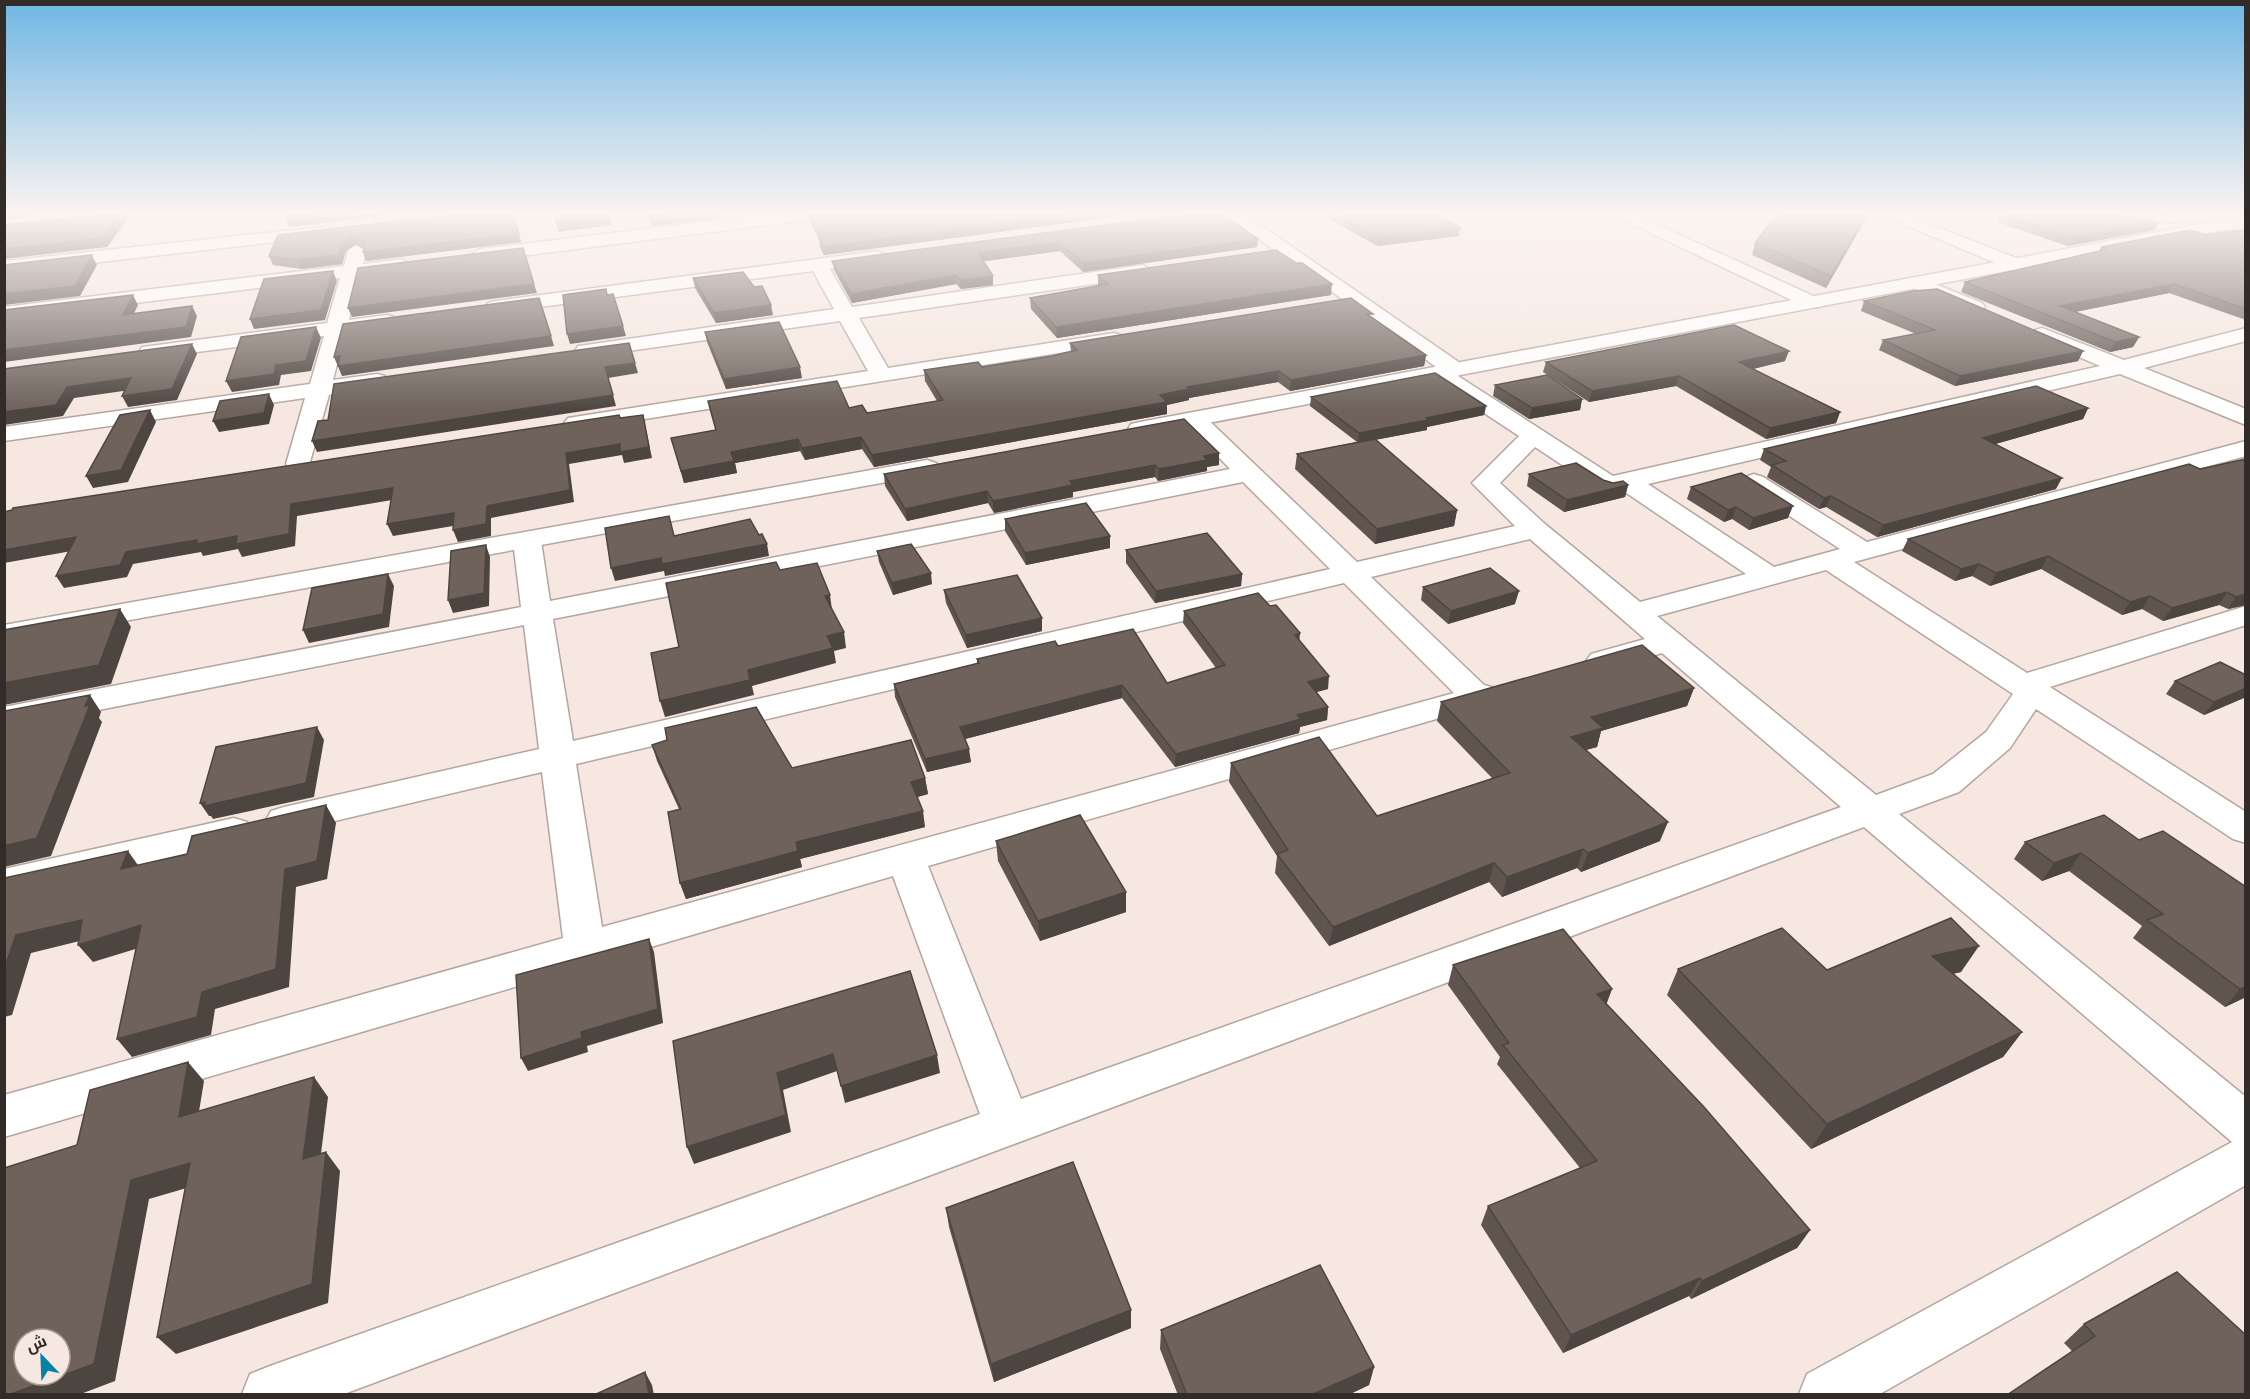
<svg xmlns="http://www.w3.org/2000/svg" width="2250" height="1399" viewBox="0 0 2250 1399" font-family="'Noto Sans',Cairo,sans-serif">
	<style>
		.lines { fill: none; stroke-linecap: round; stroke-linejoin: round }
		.service-casing { stroke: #b4a69f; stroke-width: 3 }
		.minor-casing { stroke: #b4a69f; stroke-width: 3 }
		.tertiary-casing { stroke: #b4a69f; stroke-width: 3 }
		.service { fill: #fff; fill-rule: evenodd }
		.minor { fill: #fff; fill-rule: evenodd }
		.tertiary { fill: #fff; fill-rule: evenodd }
		.wall { fill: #5f544e }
		.shaded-wall { fill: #4d4540 }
		.building { fill: #6e625b; stroke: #4d4540; stroke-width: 1.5; fill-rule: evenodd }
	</style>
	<rect width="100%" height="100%" fill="#f6e7e0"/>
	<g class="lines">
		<defs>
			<path id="service" d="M2207,215L2211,218L2206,221L2128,223L2123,220L2128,217Z"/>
			<path id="minor" d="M358,215H375L363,264L402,259L411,265L402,271L360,276L349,320L387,315L394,317L397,321L394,325L345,333L333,380L377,374L385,376L388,381L385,386L329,395L308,469L299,472L290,469L286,464L305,398L4,441V427L310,384L324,336L150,358L142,357L139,352L142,347L150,346L327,323L340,278L4,319V307L344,266Z
				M763,215H817L809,220L480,261L471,255L480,249Z
				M1226,215H1246L1463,365L1466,370L1458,376L1613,476L2100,366L2035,338L2032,334L2035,330L2042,328L2124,360L2246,328V341L2144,368L2246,409V425L2120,374L1648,484L1774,567L1840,549L1745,487L1741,482L1745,477L1754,474L1763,477L1867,542L2246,441V456L1854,562L2027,673L2246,606V625L2050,687L2246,812V843L2233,839L2036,709L2010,748L1959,792L1899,814L2246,1097V1185L1880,1394H1799L1807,1374L2232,1142L1864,827L344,1394H242L250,1374L270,1366L980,1114L893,876L4,1137V1095L563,938L542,772L284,833L271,829L266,820L271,811L284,807L539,749L524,625L4,729V707L521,607L513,541L517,535L527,533L537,535L541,541L550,601L1230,469L1182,419L1186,414H1202L1357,562L1515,526L1472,483L1519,436L1431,378L1428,373L1436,367ZM1535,447L1600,490L1609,493L1622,490L1746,574L1640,602L1545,524L1500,483ZM1243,482L1330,569L573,741L553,619ZM1530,539L1645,639L1591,654L1586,661L1591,668L1602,671L1662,653L1841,807L1021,1099L928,866L1495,702L1499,695L1495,688L1484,685L1371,577ZM1826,570L2013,694L1986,732L1933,774L1876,795L1657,616ZM1344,583L1454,693L602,927L576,764Z
				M1613,215H1636L1820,299L1823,303L1820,307H1806Z
				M1881,215H1906L2024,261L2026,265L2017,271L2010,269Z
				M322,227L331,232L328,236L4,273V261Z
				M878,251L887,257L885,261L830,269L852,307L1143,265L1152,271L1143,277L859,318L888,368L1114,333L1121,335L1125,339L1121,343L576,430L568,428L564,423L568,418L868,371L840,321L586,357L578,356L575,351L578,346L586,345L834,309L813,271L495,313L488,311L485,307L488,303L495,301Z
				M1918,277L1982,303L1985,307L1982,311H1968L1911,287L1908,283Z
				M234,818L247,822L253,831L247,840L4,898V869Z"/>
			<path id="tertiary" d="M2226,219L2232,220L2235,224L2232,228L1140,436L1131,434L1128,429L1131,424L1140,422Z
				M927,460L936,463L940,468L936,473L4,643V625Z"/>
		</defs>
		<use href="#service" class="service-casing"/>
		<use href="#minor" class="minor-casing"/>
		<use href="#tertiary" class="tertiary-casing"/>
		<use href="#service" class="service"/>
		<use href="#minor" class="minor"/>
		<use href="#tertiary" class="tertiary"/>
	</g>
	<path class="wall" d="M450,215L521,242L366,261L363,249L356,245L346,251L342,264L301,269L273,265L269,256L278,235Z
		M646,215H721L722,218L651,226Z
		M809,215H1128L824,255L820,248L819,239L810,222Z
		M1181,215L1258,239L1257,247L1083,272L1060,251L983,261L993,276V285L961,289L956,284L852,303L834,270L832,261Z
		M1322,215H1440L1459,236L1377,246Z
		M1776,215H1868L1826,288L1752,255L1755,243Z
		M2000,215H2121L2155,230L2067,246L1997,222Z
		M2246,229V320L2169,293L2075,312L2139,337L2133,347L2110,352L1961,292L1965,282L2099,251L2101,247Z
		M1098,275L1331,295L1057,338L1031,309L1030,298L1098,286Z
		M693,278L773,315L716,323L695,288Z
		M1864,301L2083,351L2078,361L1955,386L1879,350L1883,340L1916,334L1861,311Z
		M1372,318L1426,355L1424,366L1290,391L1278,382L1189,398V400L1167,405V414L874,467L862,449L805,460L800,451L735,463L737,473L684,483L671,438L716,430L708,401L849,408L867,413L937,401L925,381L924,370L982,367L1052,356L1071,352L1070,343Z
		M705,332L802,378L726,389L707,342Z
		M1785,361L1753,369L1840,412L1836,423L1766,439L1676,386L1589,402L1543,372L1546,362Z
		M1495,385L1582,399L1580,410L1529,419L1493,396Z
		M1311,397L1486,406L1484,415L1427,427V430L1375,440L1457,510L1454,526L1375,544L1295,469L1297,454L1357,442L1310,406Z
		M2088,408L2083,419L1995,444L2056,489L1877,537L1826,507L1819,509L1767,477L1771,467L1760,460L1764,449Z
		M1184,419L1219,465L1207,467V471L1158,481L1155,477L1073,492V497L994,513L988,503L907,521L885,486L884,474Z
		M2246,459V605L2228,609L2219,605L2163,621L2142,609L2122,615L2041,569L1990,586L1972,576L1955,581L1902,551L1908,539L2200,469Z
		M1529,474L1603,480L1613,483L1628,485L1625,497L1564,512L1527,486Z
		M1691,487L1788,518L1749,530L1732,519L1724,522L1687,499Z
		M1005,519L1110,536V548L1026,565L1005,531Z
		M1126,550L1242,574L1241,586L1155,603L1126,563Z
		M877,551L932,584L893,595L879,562Z
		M1423,587L1515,604L1448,624L1421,600Z
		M944,590L1042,631L967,648L946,603Z
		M1184,611L1299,640L1328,689L1317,692L1328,707L1327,720L1300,727L1299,733L1175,767L1122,698L965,739L971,762L927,772L895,697L894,684L977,664V659L1058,646L1167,683L1216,668L1183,623Z
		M2246,675V697L2204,715L2166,694L2175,681Z
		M1694,688L1687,706L1601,731L1597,747L1585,750L1660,841L1581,872L1577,868L1502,897L1489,882L1329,946L1275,873L1277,856L1229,782L1231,763L1377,816L1492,778L1437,721L1441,702Z
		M652,745L792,768L925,778L928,794L917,797L925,827L800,859L802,867L686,899L680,883L679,809L657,761Z
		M2139,840L2246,887V997L2225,1007L2133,938L2142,926L2069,871L2042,881L2014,859L2025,842Z
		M996,841L1126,912L1040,941L998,861Z
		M1453,965L1612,989L1606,1004L1810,1230L1797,1248L1691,1299L1689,1296L1563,1353L1481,1225L1488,1206L1580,1168L1497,1064L1500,1057L1448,985Z
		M1678,969L1961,972L1953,974L2022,1032L2003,1057L1811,1149L1667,995Z
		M946,1208L1131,1310V1328L994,1382L949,1227Z
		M2084,1324L2246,1335L2072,1351L2064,1343Z
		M1161,1330L1374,1367L1369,1385L1348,1395H1178L1160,1349Z"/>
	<path class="shaded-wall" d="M4,215H41L4,220Z
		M120,215H131L107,247L4,259V249Z
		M313,215H393L289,227L285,219Z
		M609,215L612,225L559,232L556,223Z
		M666,215H721L722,218L651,226L649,217Z
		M1065,215H1128L824,255L823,247Z
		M1865,215H1868L1826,288L1831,276Z
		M2159,222L2155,230L2067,246L2071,238Z
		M1460,228L1459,236L1377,246L1378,237Z
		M519,234L521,242L366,261L363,252Z
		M353,236L356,245L346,251L342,264L301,269L297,260L342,243Z
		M1258,239L1257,247L1083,272V263Z
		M1059,242L1060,251L979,262L978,253Z
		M92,255L97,265L80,296L4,305V294Z
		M333,271L337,281L325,320L254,329L250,319Z
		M956,275V284L852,303L851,294Z
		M993,276V285L961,289L960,280Z
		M534,284L537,293L352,317L348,308Z
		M1332,284L1331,295L1057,338L1056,327Z
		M2174,284L2169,293L2055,316L2060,306Z
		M133,295L138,305L128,326L123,315Z
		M771,305L773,315L716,323L714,313Z
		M192,306L197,316L191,337L4,362V350Z
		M623,326L626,336L570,344L567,334Z
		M316,327L321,338L311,371L281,375L279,385L232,392L226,381L276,365Z
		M551,336L554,346L342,376L334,357Z
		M2139,337L2133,347L2110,352L2115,342Z
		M192,344L197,354L177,400L128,407L122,396Z
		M1789,351L1785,361L1736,373L1739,362Z
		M2083,351L2078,361L1955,386L1960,376Z
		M1426,355L1424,366L1290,391L1291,380Z
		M635,363L638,373L608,378L605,367Z
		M800,367L802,378L726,389L724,379Z
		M1279,371L1278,382L1189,398V400L1167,405V414L874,467L872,455L1160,395L1187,387Z
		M1679,376L1676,386L1589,402L1592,391Z
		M131,378L137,389L74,398L63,416L4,425V412L67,387Z
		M269,394L274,405L269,424L219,432L213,421Z
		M613,395L616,406L317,452L312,441Z
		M1582,399L1580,410L1529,419L1532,408Z
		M1486,406L1484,415L1427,427V430L1358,443L1359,433L1426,418Z
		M2088,408L2083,419L1978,449L1983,438Z
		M150,410L156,422L128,482L93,488L86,476Z
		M1840,412L1836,423L1766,439L1770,428Z
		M643,415L652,458L624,463L622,455L569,464L574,502L491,518V536L458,542L453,530L566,453Z
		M861,437L862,449L805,460L802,448Z
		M798,439L800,451L735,463L737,473L684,483L681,471L731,452Z
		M1219,453V465L1207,467V471L1158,481L1159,469L1204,456Z
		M1155,465V477L1073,492V497L994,513L993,501L1070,481Z
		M2062,478L2056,489L1877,537L1883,525Z
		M1628,485L1625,497L1564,512L1567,500Z
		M393,488L398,499L297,516L295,546L242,557L238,549L203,556L201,552L133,564L127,577L64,588L56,576L126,552L291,504Z
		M987,491L988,503L907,521L905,509Z
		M1831,496L1826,507L1819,509L1824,498Z
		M1793,506L1788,518L1749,530L1753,518Z
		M1736,507L1732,519L1724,522L1728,510Z
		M1457,510L1454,526L1375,544L1377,529Z
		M454,513L459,525L393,536L387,524Z
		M1110,536V548L1026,565L1025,553Z
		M76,537L83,549L4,563V550Z
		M767,544L769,556L665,576L664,571L615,581L611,568L661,558Z
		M486,545L490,557L489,606L453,613L448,600Z
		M2048,556L2041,569L1990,586L1996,573Z
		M1979,564L1972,576L1955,581L1961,569Z
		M931,573L932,584L893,595L892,583Z
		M388,574L394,586L389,627L309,643L303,630Z
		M1242,574L1241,586L1155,603L1156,591Z
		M1519,591L1515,604L1448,624L1451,611Z
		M2227,592L2219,605L2163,621L2172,608Z
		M2246,594V605L2228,609L2236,597Z
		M830,595L832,610L825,596Z
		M2150,596L2142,609L2122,615L2130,602Z
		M120,609L131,627L111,684L4,705V683Z
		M1042,618V631L967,648L966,635Z
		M844,632L846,648L834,651L836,663L752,686L754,695L665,717L660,701L748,670L827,636Z
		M1300,633L1299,646L1295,635Z
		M1329,676L1328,689L1307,694L1308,682Z
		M1122,685V698L961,740L960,727Z
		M1694,688L1687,706L1601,731L1597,747L1565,756L1571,737L1591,717Z
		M2246,688V697L2204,715L2214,702Z
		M90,695L101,712L99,718L102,722L51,856L4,867V846L85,706Z
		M1328,707L1327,720L1300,727L1299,733L1175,767L1176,754L1297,715Z
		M317,727L324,740L314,797L213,819L211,816H209L200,803Z
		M969,749L971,762L927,772L925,759Z
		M925,778L928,794L914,798L911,782Z
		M326,805L336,823L327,879L296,887L289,987L215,1009L211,1035L132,1057L117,1039L202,992L285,869Z
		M923,811L925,827L800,859L802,867L686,899L680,883L796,842Z
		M1668,822L1660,841L1581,872L1588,853Z
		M1583,849L1577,868L1502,897L1507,877Z
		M128,851L140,868L121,869Z
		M2081,853L2069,871L2042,881L2054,863Z
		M1494,863L1489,882L1329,946L1333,927Z
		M1126,892V912L1040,941L1038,921Z
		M82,920L96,937L31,953L12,1015L4,1017V970L16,935Z
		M141,925L155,943L93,962L78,945Z
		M649,939L654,952L663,1023L587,1046L588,1052L528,1071L521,1058L581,1032Z
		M1979,946L1961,972L1916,981L1932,956Z
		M2246,987V997L2225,1007L2240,989Z
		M1612,989L1605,1008L1597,994Z
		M2022,1032L2003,1057L1811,1149L1827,1124Z
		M833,1054L837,1071L783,1090L791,1132L694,1164L687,1147L777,1073Z
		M937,1055L940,1073L845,1103L841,1086Z
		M188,1062L204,1081L195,1136L179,1117Z
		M314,1077L328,1097L318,1178L303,1159Z
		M326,1152L340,1171L328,1303L176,1354L157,1337Z
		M190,1163L207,1182L149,1199L115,1381L78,1395H8L131,1180Z
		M1810,1230L1797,1248L1691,1299L1702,1281Z
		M1700,1278L1689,1296L1563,1353L1571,1335Z
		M1131,1310V1328L994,1382L991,1364Z
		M1374,1367L1369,1385L1348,1395H1313Z
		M645,1372L652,1385L654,1395H649Z"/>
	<path class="building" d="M94,215H120L102,238L4,249V225Z
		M286,215H313L285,219Z
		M450,215H513L519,234L363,252L365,242L353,236L342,243L339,255L297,260L269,256L278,235Z
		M555,215H609V216L556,223Z
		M648,215H666L649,217Z
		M809,215H1065L823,247L819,239H823Z
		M1181,215H1224L1258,239L1083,263L1059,242L978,253L993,276L960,280L956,275L851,294L832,261Z
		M1338,215H1440L1460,228L1378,237Z
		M1776,215H1865L1831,276L1755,243Z
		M2004,215H2121L2159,222L2071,238Z
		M2246,229V309L2174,284L2060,306L2139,337L2115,342L1965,282L2108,249L2101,247L2190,230L2206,235Z
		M523,248L534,284L348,308L358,268Z
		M1276,250L1296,263H1302L1332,284L1056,327L1030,298L1108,284L1098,275Z
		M92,255L75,286L4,294V265Z
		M333,271L321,310L250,319L264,279Z
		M743,272L754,287L762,286L771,305L714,313L693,278Z
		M606,289L607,295L613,294L623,326L567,334L563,295Z
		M1937,289L2083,351L1960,376L1883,340L1935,330L1864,301L1913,291Z
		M133,295L123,315L192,306L186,327L4,350V310Z
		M539,298L551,336L338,366L340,356L334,357L343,324Z
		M1351,298L1373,314H1367L1426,355L1291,380L1279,371L1187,387L1189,389L1160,395L1167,402L872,455L861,437L802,448L798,439L731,452L734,461L681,471L671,438L716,430L708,401L837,381L849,408L862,405L867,413L943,400L924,370L978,362L982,367L1052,356L1077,350L1070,343Z
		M779,322L800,367L724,379L705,332Z
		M1734,325L1789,351L1739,362L1840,412L1770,428L1679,376L1592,391L1546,362Z
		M316,327L306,361L276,365L274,374L226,381L241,337Z
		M629,343L635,363L605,367L613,395L312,441L318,421L328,420L334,384Z
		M192,344L172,389L122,396L131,378L67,387L56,405L4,412V369Z
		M1435,373L1486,406L1426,418L1428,420L1359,433L1311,397Z
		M1547,375L1582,399L1532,408L1495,385Z
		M2036,386L2088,408L1983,438L2062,478L1883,525L1831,496L1824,498L1772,465L1786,461L1764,449Z
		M269,394L264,413L213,421L220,401Z
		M150,410L121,470L86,476L120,415Z
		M619,415L620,418L643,415L649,447L620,452V444L566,453L570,490L487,506L486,524L453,530L454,513L387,524L393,488L291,504L289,534L236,544L237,536L196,544L197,540L126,552L120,565L56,576L76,537L4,550V512L12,510L13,508Z
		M1184,419L1219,453L1204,456L1207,460L1159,469L1155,465L1070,481L1073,485L993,501L987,491L905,509L884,474Z
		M1375,439L1457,510L1377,529L1297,454Z
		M2246,459V594L2236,597L2227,592L2172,608L2150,596L2130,602L2048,556L1996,573L1979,564L1961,569L1908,539L2189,464L2200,469Z
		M1576,463L1603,480L1613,483L1623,481L1628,485L1567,500L1529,474Z
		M1741,473L1793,506L1753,518L1736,507L1728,510L1691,487Z
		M1086,503L1110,536L1025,553L1005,519Z
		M669,516L674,536L750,519L759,535L762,534L767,544L662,564L661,558L611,568L605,528Z
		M1207,533L1242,574L1156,591L1126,550Z
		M911,544L931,573L892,583L877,551Z
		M486,545L484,593L448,600L451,551Z
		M776,562L780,570L817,563L830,595L825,596L844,632L827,636L833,648L748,670L750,680L660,701L651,653L679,647L666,583Z
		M1490,568L1519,591L1451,611L1423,587Z
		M388,574L383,614L303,630L312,588Z
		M1017,575L1042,618L966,635L944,590Z
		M1258,593L1270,606L1276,605L1300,633L1295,635L1329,676L1308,682L1328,707L1297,715L1301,719L1176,754L1122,685L960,727L969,749L925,759L894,684L979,663L977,659L1055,641L1058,646L1133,629L1167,683L1225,665L1184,611Z
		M120,609L99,665L4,683V630Z
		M1642,645L1694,688L1591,717L1603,728L1571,737L1668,822L1588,853L1583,849L1507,877L1494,863L1333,927L1277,854L1288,850L1231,763L1319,737L1377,816L1510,773L1441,702Z
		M2220,662L2246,675V688L2214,702L2175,681Z
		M90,695L85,706L90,705L37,838L4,846V711Z
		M756,707L792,768L911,740L925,778L911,782L923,811L796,842L798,851L680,883L668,812L681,809L652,745L667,740L665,728Z
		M317,727L306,783L204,806L205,802L200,803L216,747Z
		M326,805L317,861L285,869L276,969L202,992L197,1017L117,1039L141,925L78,945L82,920L16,935L4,970V878L128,851L121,869L187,854L192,836Z
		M1080,815L1126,892L1038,921L996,841Z
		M2104,815L2139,840L2163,831L2246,887V987L2240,989L2147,920L2163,914L2081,853L2054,863L2025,842Z
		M1951,918L1979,946L1932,956L2022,1032L1827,1124L1678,969L1782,928L1827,970Z
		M1563,929L1612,989L1597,994L1704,1107L1810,1230L1702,1281L1700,1278L1571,1335L1488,1206L1597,1161L1503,1045L1509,1043L1453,965Z
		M649,939L658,1009L581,1032L582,1038L521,1058L516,975Z
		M910,971L937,1055L841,1086L833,1054L777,1073L786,1115L687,1147L673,1041Z
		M188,1062L179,1117L314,1077L303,1159L326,1152L312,1284L157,1337L190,1163L131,1180L94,1364L8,1395H4V1168L77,1145L90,1090ZM24,1339H60V1375H24Z
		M1073,1162L1131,1310L991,1364L946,1208Z
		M1320,1265L1374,1367L1313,1394L1314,1395H1187L1161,1330Z
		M2177,1272L2246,1335V1395H2007L2095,1336L2084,1324Z
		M645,1372L649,1395H594Z"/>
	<linearGradient id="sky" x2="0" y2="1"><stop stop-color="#6fb6e4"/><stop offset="0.52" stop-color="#fbf4f1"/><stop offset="1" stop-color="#fbf4f1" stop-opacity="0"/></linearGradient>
	<rect width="2250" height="411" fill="url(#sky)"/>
	<rect width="2250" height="1399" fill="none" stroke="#322c29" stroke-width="12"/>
	<g transform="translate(42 1357) rotate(337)"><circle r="28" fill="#f6e7e0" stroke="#a89c97" stroke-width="1.5"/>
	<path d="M0-4.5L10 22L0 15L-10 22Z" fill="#0083a6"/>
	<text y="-9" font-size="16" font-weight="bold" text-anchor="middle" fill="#322c29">ش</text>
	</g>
</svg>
